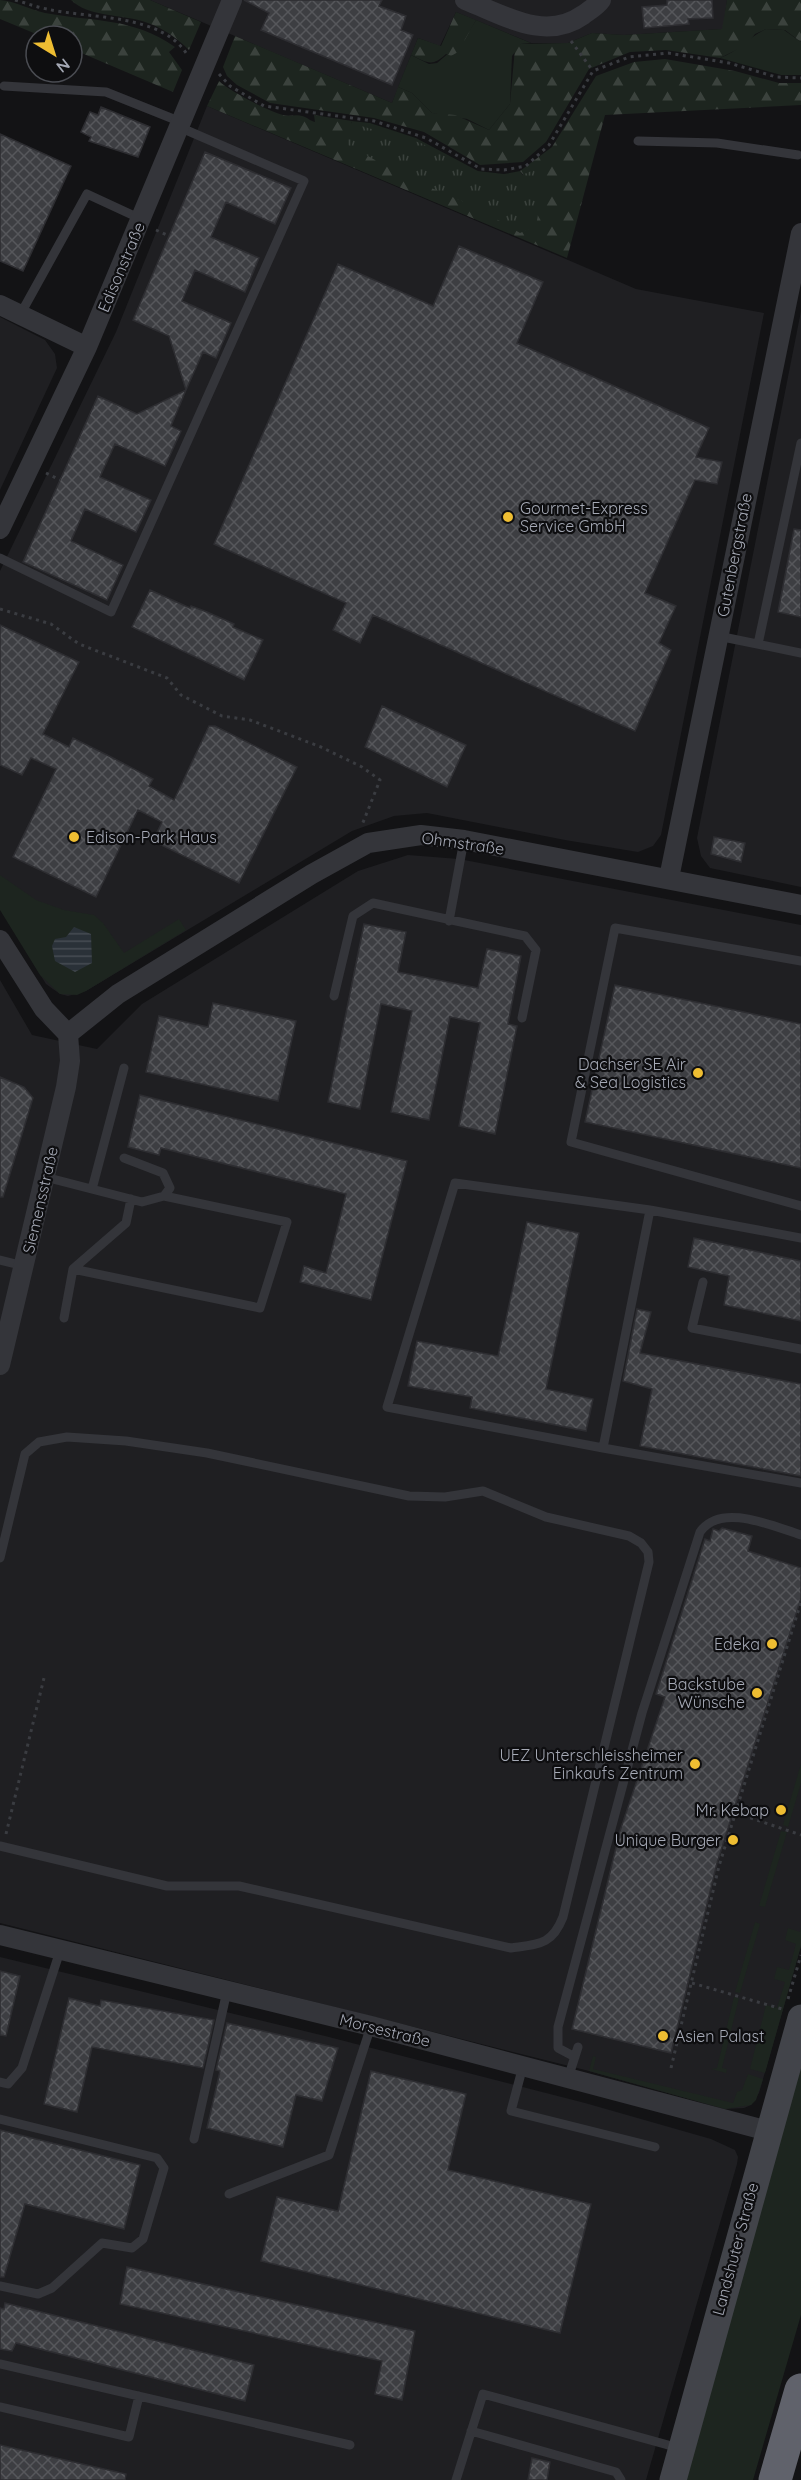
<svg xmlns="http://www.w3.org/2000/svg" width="801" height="2480" viewBox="0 0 801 2480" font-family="Quicksand,sans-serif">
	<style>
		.built { fill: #1f1f22 }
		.grass { fill: #1d251f }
		.forest { fill: url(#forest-firs) }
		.park { fill: url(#park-tufts) }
		.water { fill: url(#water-rules) }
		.building { fill: url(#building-cross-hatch); stroke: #2d2d31; stroke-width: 1.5 }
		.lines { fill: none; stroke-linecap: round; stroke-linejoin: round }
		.path { stroke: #3a3c41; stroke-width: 3; stroke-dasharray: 3 4.5; stroke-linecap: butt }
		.service { stroke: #34353a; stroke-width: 9 }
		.minor { stroke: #34353a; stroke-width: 20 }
		.secondary { stroke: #42444a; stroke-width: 27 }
		.motorway { stroke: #60626b; stroke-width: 33 }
		.poi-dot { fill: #eebd32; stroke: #0e0e10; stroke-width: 2 }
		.labels { text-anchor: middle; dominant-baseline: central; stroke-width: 4.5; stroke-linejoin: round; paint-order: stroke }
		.street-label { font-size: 16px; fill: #a5a9b5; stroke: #0e0e10 }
		.poi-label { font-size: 16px; fill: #a5a9b5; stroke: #0e0e10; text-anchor: end }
	</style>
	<defs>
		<pattern id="forest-firs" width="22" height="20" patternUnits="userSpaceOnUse" patternTransform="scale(1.5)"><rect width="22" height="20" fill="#1d251f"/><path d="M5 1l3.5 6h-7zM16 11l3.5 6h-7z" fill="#3b423d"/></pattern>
		<pattern id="park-tufts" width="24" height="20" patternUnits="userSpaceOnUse" patternTransform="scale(1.5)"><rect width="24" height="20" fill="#1d251f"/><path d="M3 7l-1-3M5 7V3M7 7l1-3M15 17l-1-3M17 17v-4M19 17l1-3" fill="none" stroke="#3b423d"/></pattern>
		<pattern id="water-rules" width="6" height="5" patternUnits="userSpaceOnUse" patternTransform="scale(1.5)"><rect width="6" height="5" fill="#2a3138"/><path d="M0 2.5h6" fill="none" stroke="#464c53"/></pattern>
		<pattern id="building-cross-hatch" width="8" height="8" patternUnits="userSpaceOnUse" patternTransform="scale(1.5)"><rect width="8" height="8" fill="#3d3e42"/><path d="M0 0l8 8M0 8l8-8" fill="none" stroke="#56575b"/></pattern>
	</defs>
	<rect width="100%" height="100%" fill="#131315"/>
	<path class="built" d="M150,0H727L723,29L624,35L592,33L568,43H531L456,12L440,46L418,38L392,103Z
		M207,106L636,289L764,313L661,835L653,846L638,852L565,840L427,813L394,816L352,831L86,991L68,996L60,994L46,984L0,909V571L116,332Z
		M801,311V887L710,868L701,856L697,838Z
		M0,317L45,340L55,354L57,368L0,490Z
		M408,855L459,859L801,925V1946L759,2093L751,2105L744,2108L725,2109L589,2071L0,1923V980L32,1035L97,1049L142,1004L358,871Z
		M0,1957L325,2036L585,2103L711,2139L735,2150L738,2157L737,2164L646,2480H0Z"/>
	<path class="grass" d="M476,20L531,43L521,44L512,56L510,104L489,130L467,119L432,113L412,93L398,87L411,55L429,64L437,63L463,41Z
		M766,29L784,30L801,42V75H781L720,58C739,51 749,37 766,29Z
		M352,121L370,123L416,138L478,171L504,174L520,171L539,200L349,131Z
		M0,875L36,900L64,910L94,915L103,923L124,953L179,919L186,930L86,991L77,995L60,994L40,975L0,910Z
		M801,1764V1783L788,1827L783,1825Z
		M781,1831L787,1832L765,1907L759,1906Z
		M755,1922L760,1924L740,1993L735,1992Z
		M788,1928L800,1932L801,1928V1946L765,2073L750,2069L766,2005L777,2008L785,1982L774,1979L777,1967L789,1970L796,1944L785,1940Z
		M734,1997L739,1998L722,2068L727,2069L726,2073L711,2069L717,2068Z
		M593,2056L596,2057L593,2069L733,2103L737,2092L742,2090L748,2074L763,2079L756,2100L751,2105L725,2109L589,2071Z
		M801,2063V2315L753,2480H681Z"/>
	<path class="forest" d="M0,0C15,1 30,10 45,13C94,22 132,17 175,47L169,52L182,70L173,92L72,49V36H41L0,19Z
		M71,0H150L201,22L189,50C176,37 160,26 142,21C118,14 89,17 71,0Z
		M727,0H801V42L785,30L766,29L755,34L746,45L720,58L666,50L630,52L589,69L546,142L523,162L480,165L424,132L374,118L270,103L237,85L227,76L223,67L235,36L392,103L398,87L412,93L432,113L455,115L489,130L510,104L515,48L521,44L568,43L592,33L624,35L722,29Z
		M456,12L476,20L458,52L451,56L446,54C432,67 428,63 411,55L418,38L441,46Z
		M665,59L735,71L779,83H801V105L605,115L567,258L207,106L219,81C228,90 269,112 283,115C289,117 296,114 302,116C307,117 310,121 315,122L314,115L352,121L349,131L474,184L529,181L520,171L552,147L596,76L634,62Z"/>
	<path class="park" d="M347,122L421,143L492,180L517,177L534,170L542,192L536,226L520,233L476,207L403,176L347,144Z"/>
	<path class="water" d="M74,927L91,934L92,963L75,972L55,961L52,946L55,939L66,937Z"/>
	<path class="building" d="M244,0H382L379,6L406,16L401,30L413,35L392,85L261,30L269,13Z
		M667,0H712L713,18L688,19L689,24L644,28L642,7L667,5Z
		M101,107L150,127L138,157L89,141L91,137L81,132L90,112L98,115Z
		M0,134L71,166L23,271L0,261Z
		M205,152L291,188L275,224L226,202L211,237L259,258L245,292L195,270L182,301L231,323L216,358L203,352L186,390L169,336L133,320Z
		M459,246L543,282L517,343L709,428L696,457L722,462L717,484L695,480L645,593L676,606L659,643L671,650L635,731L373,615L360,643L333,630L346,603L214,544L338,264L433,306Z
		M186,390L171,426L181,431L165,466L115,444L100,477L151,500L136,532L85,509L71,541L123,565L107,600L23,562L98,396L137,414Z
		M794,529L801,530V617L778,612Z
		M150,590L190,608L191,606L207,612L234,624L233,627L263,640L244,680L132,627Z
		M0,625L79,662L43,734L69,747L73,738L113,758L153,779L149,786L174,800L209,726H215L297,767L239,883L153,841L162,822L138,810L96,897L13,857L56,769L31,758L22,775L0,765Z
		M382,706L466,745L447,787L365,747Z
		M714,837L745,843L741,862L711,854Z
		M364,924L406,932L398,972L478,988L487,949L521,956L508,1024L517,1026L495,1134L459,1126L480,1023L450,1017L429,1120L391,1112L412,1011L381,1004L360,1109L328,1102Z
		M615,985L801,1024V1168L585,1122Z
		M213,1003L296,1021L278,1101L146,1072L159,1016L208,1027Z
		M0,1077L24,1087L33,1098L3,1197H0Z
		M140,1095L407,1161L371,1300L300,1282L304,1266L326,1273L346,1194L161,1148L159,1155L128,1147Z
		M527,1222L579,1233L546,1389L593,1399L586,1431L470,1408L472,1397L408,1386L417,1341L498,1356Z
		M694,1238L801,1261V1321L724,1305L729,1276L688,1267Z
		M637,1309L651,1312L640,1353L801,1384V1476L640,1446L652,1389L623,1381Z
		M722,1528L752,1536L748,1551L801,1568V1598L717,1863L671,2053L572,2029L620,1831L665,1697L656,1694L705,1539L710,1541L713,1529L719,1531Z
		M0,1971L20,1976L6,2036L0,2035Z
		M69,1998L100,2006L101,2000L214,2020L203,2068L92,2047L77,2112L44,2104Z
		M227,2023L338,2048L322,2101L296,2095L283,2147L207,2128L220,2071L216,2070Z
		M371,2071L466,2094L448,2170L591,2204L560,2333L261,2261L277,2197L338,2211Z
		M0,2130L140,2165L124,2229L25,2204L4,2277H0Z
		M127,2267L415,2331L402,2400L375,2394L382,2361L120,2304Z
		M5,2303L254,2365L245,2401L16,2343L12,2351L0,2349V2308L4,2309Z
		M0,2445L126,2474L125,2480H0Z
		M532,2458L550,2462L547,2480H528Z"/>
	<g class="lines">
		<path class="path" d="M15,0C26,3 36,7 47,9C89,19 163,13 188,56
			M571,41L593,71
			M219,74L230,86L264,106L374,121L426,138L481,169L504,170L526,166L549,145L593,71L629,57L668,53L729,63L776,77L801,78
			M156,230L169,236
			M46,473L60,480
			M0,609L51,624L79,644L167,678L181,695L222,716L250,720L321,747L362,767L380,780L362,825
			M736,1813L801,1835
			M6,1834L44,1678
			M692,1983L782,2009
			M788,1999L801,1955
			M671,2068L719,1866L801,1602"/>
		<path class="service" d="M4,86L106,92L181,122
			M638,141L717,143L798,155
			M20,315L87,194L141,219
			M0,558L111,612L304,181L179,127
			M718,636L801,653
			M758,644L801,443
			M449,921L464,840
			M801,961L615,928L571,1142L801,1206
			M334,996L353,916L373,903L525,936L536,950L522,1018
			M124,1158L163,1173L170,1188L164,1196
			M45,1177L142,1202L164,1196L287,1222L260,1308L73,1269L64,1318
			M92,1189L124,1068
			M650,1210L603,1448L387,1407L455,1183L650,1210L801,1238
			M0,1260L24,1266
			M73,1269L126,1223L131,1199
			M703,1282L692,1328L801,1349
			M603,1448L801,1483
			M0,1558L25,1454L39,1442L67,1437L126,1441L207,1453L409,1496L445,1497L483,1491L546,1517L629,1536L641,1543L648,1552L649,1562L563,1917C552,1945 539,1944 511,1948L239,1886H167L0,1846
			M575,2057L558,2048V2027L642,1713L700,1532C721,1502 772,1526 801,1535
			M523,2066L511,2111L655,2147
			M568,2078L578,2047
			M0,2082L8,2084L22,2068L60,1951
			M0,2119L157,2158L164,2168L143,2239L132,2248L102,2243L52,2288L38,2294L0,2286
			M194,2139L227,1991
			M229,2194L329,2155L371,2026
			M0,2364L350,2445
			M0,2407L129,2437L139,2396
			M471,2431L616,2472L621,2480
			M456,2480L483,2394L679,2448"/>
		<path class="minor" d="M465,0C504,15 545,42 583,15C590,10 597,6 601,0
			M0,305L87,347
			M0,529L87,347L232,0
			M669,878L801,233
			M0,940L44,1009L68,1034
			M68,1034L118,994L312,874L368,843L421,835L464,840L801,905
			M0,1365L66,1087L70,1061L68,1034
			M0,1935L371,2026L768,2131"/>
		<path class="secondary" d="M673,2480L801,2018"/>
		<path class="motorway" d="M775,2480L801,2390"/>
	</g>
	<g class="poi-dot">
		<circle cx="508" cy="517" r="6"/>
		<circle cx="74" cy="837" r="6"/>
		<circle cx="698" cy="1073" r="6"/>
		<circle cx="772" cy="1644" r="6"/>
		<circle cx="757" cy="1693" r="6"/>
		<circle cx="695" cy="1764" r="6"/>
		<circle cx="781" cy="1810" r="6"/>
		<circle cx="733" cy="1840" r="6"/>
		<circle cx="663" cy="2036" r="6"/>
	</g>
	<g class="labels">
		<g class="street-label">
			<text transform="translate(121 267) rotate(-67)">Edisonstraße</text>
			<text transform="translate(734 555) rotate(-79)">Gutenbergstraße</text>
			<text transform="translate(463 843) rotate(8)">Ohmstraße</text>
			<text transform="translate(40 1200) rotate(-77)">Siemensstraße</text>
			<text transform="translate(385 2030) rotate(14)">Morsestraße</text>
			<text transform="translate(735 2249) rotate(-75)">Landshuter Straße</text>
		</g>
		<g class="poi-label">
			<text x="520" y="508" text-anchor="start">Gourmet-Express<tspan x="520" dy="18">Service GmbH</tspan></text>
			<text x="86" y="837" text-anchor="start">Edison-Park Haus</text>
			<text x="686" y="1064">Dachser SE Air<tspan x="686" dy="18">&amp; Sea Logistics</tspan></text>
			<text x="760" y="1644">Edeka</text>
			<text x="745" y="1684">Backstube<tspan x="745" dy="18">Wünsche</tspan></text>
			<text x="683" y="1755">UEZ Unterschleissheimer<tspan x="683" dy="18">Einkaufs Zentrum</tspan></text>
			<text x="769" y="1810">Mr. Kebap</text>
			<text x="721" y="1840">Unique Burger</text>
			<text x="675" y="2036" text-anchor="start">Asien Palast</text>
		</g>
	</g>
	<g transform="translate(54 54) rotate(142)"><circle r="28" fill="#0e0e10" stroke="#4a4c52" stroke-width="1.5"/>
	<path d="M0-4.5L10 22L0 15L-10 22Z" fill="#eebd32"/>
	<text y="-9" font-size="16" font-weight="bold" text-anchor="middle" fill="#a5a9b5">N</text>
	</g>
</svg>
